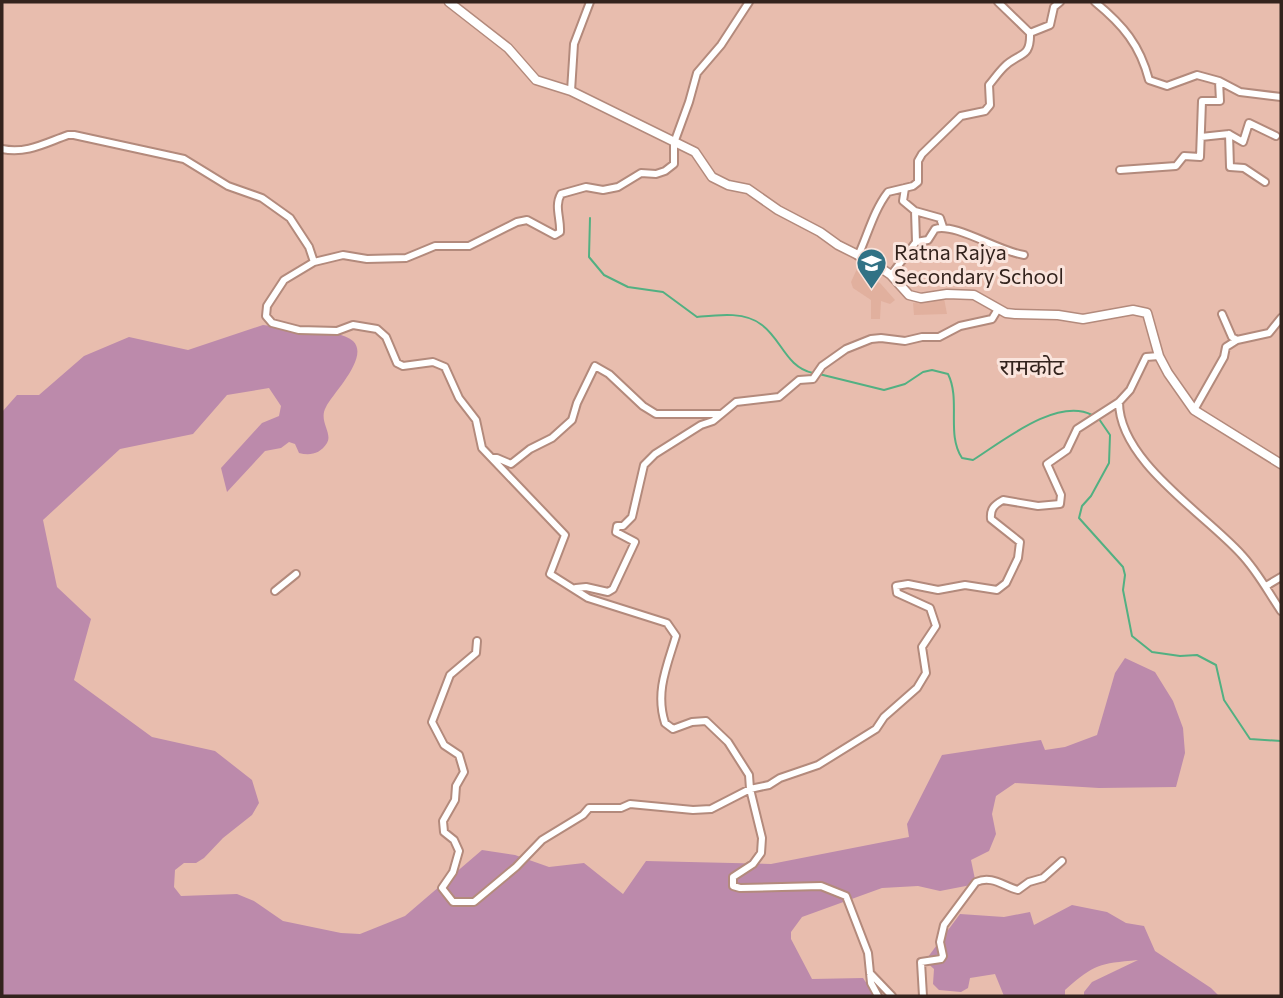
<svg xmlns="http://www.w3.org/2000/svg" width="1283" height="998" viewBox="0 0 1283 998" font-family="Commissioner,'Noto Sans Devanagari',sans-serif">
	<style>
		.built { fill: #e1b09e }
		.green { fill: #bc8aab }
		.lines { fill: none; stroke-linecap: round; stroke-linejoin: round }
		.stream { stroke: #52b082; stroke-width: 2 }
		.minor-casing { stroke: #b38a7c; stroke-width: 10 }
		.major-casing { stroke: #b38a7c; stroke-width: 11 }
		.minor { stroke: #fff; stroke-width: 6 }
		.major { stroke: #fff; stroke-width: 8 }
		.labels { text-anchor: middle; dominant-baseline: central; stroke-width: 6; stroke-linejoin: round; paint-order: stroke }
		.poi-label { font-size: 21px; fill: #33231d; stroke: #fae4dc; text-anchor: start }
		.neighbourhood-label { font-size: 23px; fill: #33231d; stroke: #fae4dc }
	</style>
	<rect width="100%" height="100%" fill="#e8bdae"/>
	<path class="built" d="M861,260L872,266L866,276L880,283L895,300L890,304L881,301L880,319H871V300L853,288L851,282Z
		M944,298L947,314L914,315L913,303Z"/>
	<path class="green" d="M263,325C283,328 339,328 353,341C370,357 333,393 326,407C318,421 333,433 327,443C320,454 310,456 299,453L295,444L289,442L281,448L265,451L227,492L221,468L262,423L279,416L281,406L269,388L227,395L193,434L120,449L43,520L57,587L91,619L74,680L152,737L215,751L252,780L259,803L252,815L223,838L204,858L196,863H184L175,870L174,887L181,896L237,894L254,901L283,921L341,933L360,934L405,916L482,850L515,855L549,867L584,863L623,894L646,861L771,864L909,837L907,824L942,755L1041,740L1045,750L1065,747L1097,735L1115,673L1125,658L1155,672L1173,701L1183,728L1185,753L1176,787L1099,788L1015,783L996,796L992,814L996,834L989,851L971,860L976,884L940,891L918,886L882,888L802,917L791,932V939L812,979L863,978L875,996H2V412L17,395H39L84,356L129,337L188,350Z
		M1072,905L1107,912L1126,923L1144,926L1155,951L1211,988L1219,996H1084V992L1092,982L1138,960C1098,964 1096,963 1065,990V996H1004L995,974L970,978L968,988L961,992L939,990L933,984L934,969L925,961L960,914L1004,917L1030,912L1034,925Z"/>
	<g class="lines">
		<path class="stream" d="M590,218L589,257L604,275L628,287L663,292L697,317C717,315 745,311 762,325C782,340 786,367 813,373
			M819,374L884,390L905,384L923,372L932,370L948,374C961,400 946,434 962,458L973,460C1003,441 1057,397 1092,415
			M1099,419L1110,435L1109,463L1091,496L1082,506L1079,518L1123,567L1125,575L1123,590L1132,636L1152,652L1180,656L1197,655L1216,665L1224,700L1250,739L1281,741"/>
		<defs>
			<path id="minor" d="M749,2L721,45L697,73L689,102L674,143V164L665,171L656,174L641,173L618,187L603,190L586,187L561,194C554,206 561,219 560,232L555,235L527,220L517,222L469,246H435L406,258L367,259L343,255L314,262L284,280L267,306L266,316L272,323L299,330L337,331L353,325L377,329L386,337L397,363L403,366L433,362L445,367L459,398L476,420L482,448L565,535L550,574L588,598L667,623L676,636C667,666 655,692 665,723L673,729L692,722L706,721L728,742L749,775L750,789L762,838L761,853L753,864L733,877V886L740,888L821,886L846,896L868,953L871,983L878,996
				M1095,2C1123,25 1140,45 1149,80L1167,86L1197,75L1219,81L1240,92L1281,97
				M1030,33L1050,25L1054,7L1060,2
				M571,91L574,44L590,2
				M1229,134L1243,142L1249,123L1276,136
				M1201,137L1229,134L1230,167L1244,168L1265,182
				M2,149C27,154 45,143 68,135H74L184,159L228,186L262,198L290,218L309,247L314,262
				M1120,170L1176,166L1184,156L1200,157L1202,101H1220L1219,81
				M915,211L940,218L943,227
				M916,242L928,240L935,229C954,222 1000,252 1024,255
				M858,256C868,234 874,210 888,192L913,186L918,182V161L922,154L961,116L985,111L990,105L989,85C994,79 998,73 1004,67C1019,52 1031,59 1030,33L998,2
				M891,275L916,242L915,211L903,201L905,188
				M1222,314L1232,337L1237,340
				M1119,402C1119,461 1205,514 1241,554C1258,572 1268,592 1281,611
				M1194,410L1224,357L1226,347L1237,340L1269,333L1281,318
				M492,458H497L511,464L530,449L552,438L572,420L577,403L595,366L609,374L643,406L656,414H720
				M1266,586L1281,577
				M576,588L586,587L608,592L613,589L635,542L616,532L617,526H623L632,517L644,465L655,454L701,425L713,421L736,402L779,397L799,380L813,379L822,366L846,349L871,339L881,338L905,341L922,337H939L960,326L992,319L998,309
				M275,591L296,574
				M477,641L476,653L450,675L432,722L444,745L459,755L464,772L456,786L455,800L443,821L444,832L454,840L459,851L453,872L442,888L453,902H474L516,867L542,840L583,815L589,808H621L630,804L693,810L711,809L750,789L769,785L780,778L818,765L876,729L884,717L917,688L926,673L922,647L936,626L930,608L897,593L896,586L908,584L938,590L965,585L997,590L1006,583L1018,558L1020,542L991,519C990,509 994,505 1003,500L1038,506L1060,504L1061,495L1047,464L1067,450L1077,429L1119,402L1130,390L1146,357L1159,356
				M870,973L892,996
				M923,996L921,962L941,959L943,956L940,942L944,925L976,882C992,875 1003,886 1018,890L1029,882L1043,878L1062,861"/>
			<path id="major" d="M449,2L508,48L536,80L571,91L695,152L712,177L728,185L748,189L778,210L820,232L838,245L872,262L891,275L909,295L921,298L947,294L974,295L1006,313L1015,314L1058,315L1083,319L1133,310L1147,313L1159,356L1168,373L1194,410L1281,464"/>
		</defs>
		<use href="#minor" class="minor-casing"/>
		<use href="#major" class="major-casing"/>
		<use href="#minor" class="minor"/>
		<use href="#major" class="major"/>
	</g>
	<defs>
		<symbol id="school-pin" viewBox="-11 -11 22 30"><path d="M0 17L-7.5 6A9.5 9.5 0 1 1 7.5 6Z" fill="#317285" stroke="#fae4dc"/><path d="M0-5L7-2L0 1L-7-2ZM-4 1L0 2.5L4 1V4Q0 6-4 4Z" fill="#fff"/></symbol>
	</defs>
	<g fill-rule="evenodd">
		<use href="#school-pin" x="854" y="246" width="35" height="47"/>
	</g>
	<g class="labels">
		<g class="poi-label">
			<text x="894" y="251">Ratna Rajya<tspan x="894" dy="24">Secondary School</tspan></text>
		</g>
		<g class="neighbourhood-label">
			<text x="1032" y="366">रामकोट</text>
		</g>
	</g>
	<rect width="1283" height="998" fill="none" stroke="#33231d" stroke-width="7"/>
</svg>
